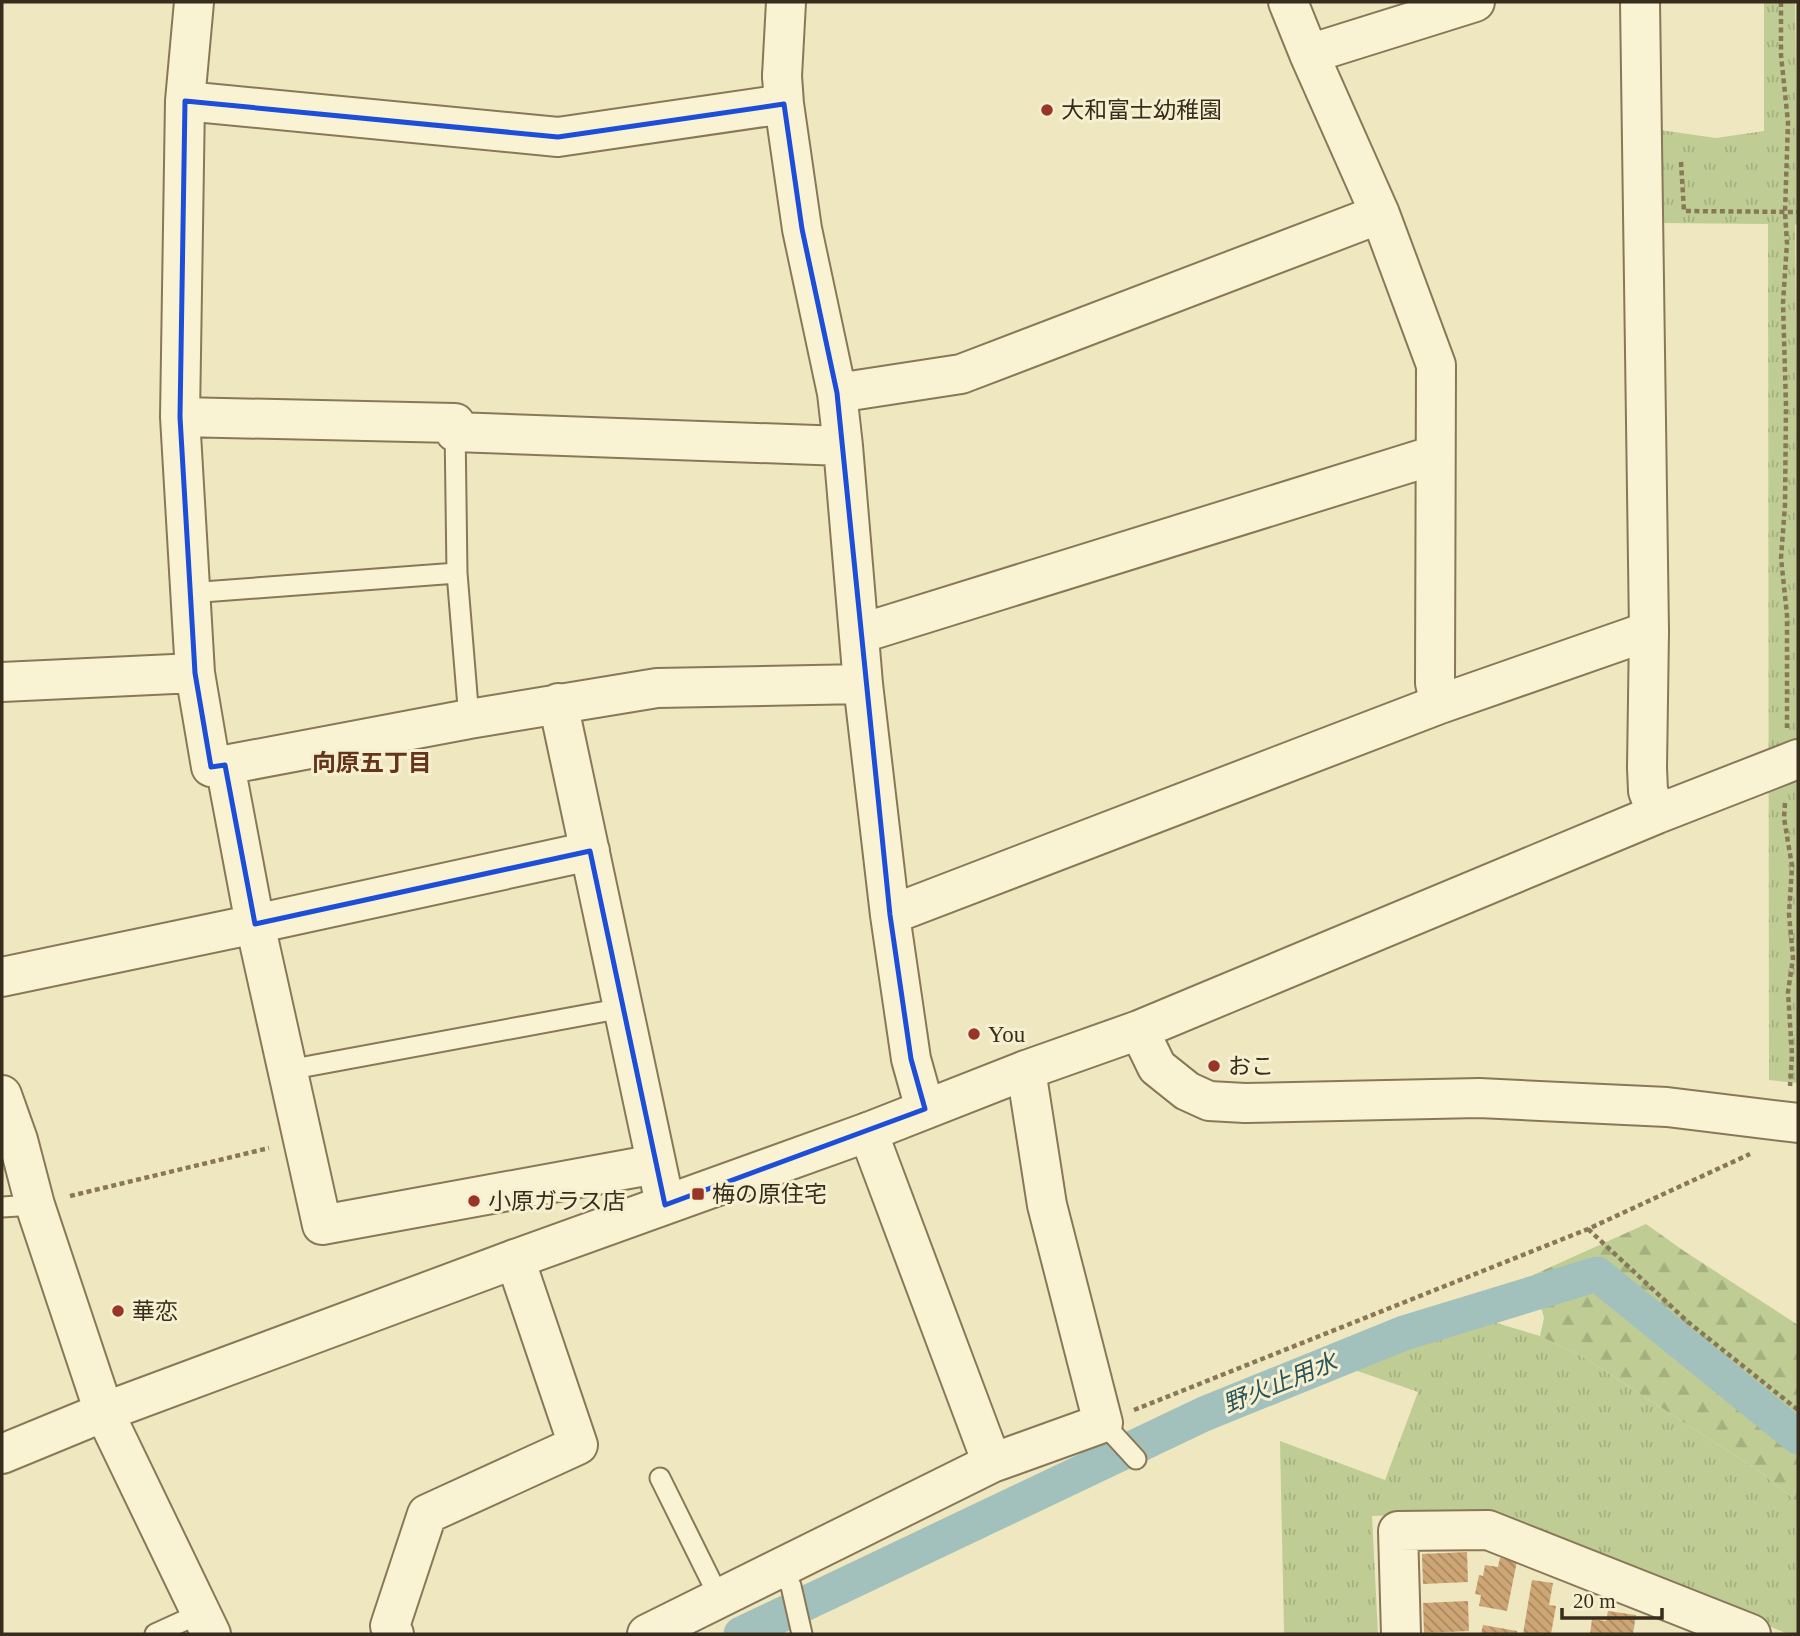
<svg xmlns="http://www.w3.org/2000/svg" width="1800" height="1636" viewBox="0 0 1800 1636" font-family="'Times New Roman','Noto Sans JP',serif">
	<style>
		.grass { fill: url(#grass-tufts) }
		.forest { fill: url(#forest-firs) }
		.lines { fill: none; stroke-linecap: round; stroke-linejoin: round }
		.canal { stroke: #a3c1bc; stroke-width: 35 }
		.building { fill: url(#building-back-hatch) }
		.service-casing { stroke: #887858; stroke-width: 23 }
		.minor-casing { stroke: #887858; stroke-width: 42 }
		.tertiary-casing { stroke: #887858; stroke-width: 42 }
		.path { stroke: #887858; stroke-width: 4.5; stroke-dasharray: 5 3.5; stroke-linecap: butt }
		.service { stroke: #f9f3d4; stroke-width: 19 }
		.minor { stroke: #f9f3d4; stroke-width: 38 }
		.tertiary { stroke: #f9f3d4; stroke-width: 38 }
		.marked { fill: none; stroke: #1d4ed8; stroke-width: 5; stroke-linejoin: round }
		.poi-dot { fill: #993527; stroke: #f6f0d0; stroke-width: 2.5 }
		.labels { text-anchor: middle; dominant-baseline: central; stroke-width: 6; stroke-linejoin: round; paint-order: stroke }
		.poi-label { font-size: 23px; fill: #382d1d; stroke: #f6f0d0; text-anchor: start }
		.neighbourhood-label { font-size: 24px; font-weight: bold; fill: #65351b; stroke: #f6f0d0 }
		.water-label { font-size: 24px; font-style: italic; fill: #2b5558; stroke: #f6f0d0 }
	</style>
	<defs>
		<pattern id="grass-tufts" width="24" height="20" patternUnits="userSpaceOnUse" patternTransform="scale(1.75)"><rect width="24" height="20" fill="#bfcd94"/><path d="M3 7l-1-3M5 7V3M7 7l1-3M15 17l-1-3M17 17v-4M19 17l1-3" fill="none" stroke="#a5b07f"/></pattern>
		<pattern id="forest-firs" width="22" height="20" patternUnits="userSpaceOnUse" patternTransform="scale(1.75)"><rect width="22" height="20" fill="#bfcd94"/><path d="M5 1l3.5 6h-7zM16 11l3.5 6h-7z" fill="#a5b07f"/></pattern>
		<pattern id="building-back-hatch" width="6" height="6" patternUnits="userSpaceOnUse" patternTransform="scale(1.75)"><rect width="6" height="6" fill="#cea675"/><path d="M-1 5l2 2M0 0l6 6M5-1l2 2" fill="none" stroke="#a8885f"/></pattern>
	</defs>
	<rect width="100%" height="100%" fill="#efe7c0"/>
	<path class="grass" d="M1764,2H1795L1798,200V224L1795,225L1798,539V1083L1769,1080L1768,224L1661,223L1660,130L1716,138L1764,131Z
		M1473,1316L1540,1336L1585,1358L1760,1472L1798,1502V1634H1788L1496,1511L1372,1516L1378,1634H1284L1280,1441L1385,1480L1418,1392L1346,1367Z"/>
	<path class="forest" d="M1646,1224L1684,1251L1798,1325V1502L1760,1472L1585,1358L1540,1336L1544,1318L1533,1275Z"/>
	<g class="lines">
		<path class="canal" d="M741,1634L1204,1414L1404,1333L1597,1274L1798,1437"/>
	</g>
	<path class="building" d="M1467,1552L1468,1582L1423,1584L1422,1554Z
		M1500,1558L1517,1561L1507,1611L1479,1606L1481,1595L1475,1594L1479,1575L1483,1576L1485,1565L1498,1567Z
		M1532,1580L1553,1583L1549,1605L1556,1606L1551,1634H1523Z
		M1468,1601L1469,1631L1424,1633L1423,1603Z
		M1608,1611L1636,1615L1633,1634H1590L1592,1619L1606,1621Z
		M1483,1625L1517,1631V1634H1481Z"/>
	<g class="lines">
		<defs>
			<path id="service" d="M455,426L457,573L469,719
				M189,593L457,573
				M288,1070L623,1008
				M2,1207L35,1205
				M1103,1423L1136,1459
				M660,1478L720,1599
				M780,1569L791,1586L802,1634
				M155,1634L201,1613"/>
			<path id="minor" d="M194,2L185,101L180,417L195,673L211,767L225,765L255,924L322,1225L656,1164
				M1288,2L1309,54L1380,214L1436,365L1435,683L1440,704
				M1309,54L1475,2
				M782,76L784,104L802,229L837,393L843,446L863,684L890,915L911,1059L925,1109
				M185,101L558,137L784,104
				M837,393L961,374L1380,214
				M180,417L455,423
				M455,432L843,446
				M859,634L1435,455
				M2,682L195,673
				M558,703L662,1190
				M225,765L469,719L657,688L863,684
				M890,915L1440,704L1649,631
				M2,977L255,924L590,851
				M2,1095L18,1140L35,1205L104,1412L211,1634
				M868,1132L992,1463
				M394,1634L390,1626L427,1514L578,1445L515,1259
				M647,1634L992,1463L1103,1423L1047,1205L1026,1070
				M1401,1634L1398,1531L1488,1530L1751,1634"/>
			<path id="tertiary" d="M1640,2L1649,631L1647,768L1648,791L1657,814
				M782,76L786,2
				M1139,1030L1157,1067L1187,1091L1209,1101L1245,1103L1479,1098L1667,1107L1798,1123
				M2,1454L104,1412L515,1259L868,1132L1026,1070L1139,1030L1657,814L1798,759"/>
		</defs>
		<use href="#service" class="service-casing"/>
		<use href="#minor" class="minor-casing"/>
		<use href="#tertiary" class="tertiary-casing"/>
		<path class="path" d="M1781,2V55L1788,122L1785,212L1787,243L1783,303L1786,406L1785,505L1781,558L1787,615V728
			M1681,162L1684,211L1798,212
			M1785,803L1784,818L1792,866L1789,914L1793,958L1788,992L1792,1055L1790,1086
			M70,1196L269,1148
			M1588,1229L1688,1322L1798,1410
			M1134,1410L1588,1229L1750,1154"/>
		<use href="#service" class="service"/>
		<use href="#minor" class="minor"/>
		<use href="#tertiary" class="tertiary"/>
	</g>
	<path class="marked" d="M185,101L558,137L784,104L802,229L837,393L890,915L911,1059L925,1109L665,1205L590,851L255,924L225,765L211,767L195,673L180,417Z"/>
	<g class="poi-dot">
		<circle cx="1047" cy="110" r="7"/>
		<circle cx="974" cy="1034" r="7"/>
		<circle cx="1214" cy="1066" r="7"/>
		<rect x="691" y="1187" width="14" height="14" rx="3.5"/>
		<circle cx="474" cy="1201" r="7"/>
		<circle cx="118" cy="1311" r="7"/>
	</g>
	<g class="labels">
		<g class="poi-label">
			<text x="1061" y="110">大和富士幼稚園</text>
			<text x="988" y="1034">You</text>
			<text x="1228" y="1066">おこ</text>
			<text x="712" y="1194">梅の原住宅</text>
			<text x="488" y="1201">小原ガラス店</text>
			<text x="132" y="1311">華恋</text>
		</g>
		<g class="neighbourhood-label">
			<text x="372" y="763">向原五丁目</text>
		</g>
		<g class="water-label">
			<text transform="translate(1280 1383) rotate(-22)">野火止用水</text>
		</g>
	</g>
	<rect width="1800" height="1636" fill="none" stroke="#382d1d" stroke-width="7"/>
	<path d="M1562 1608v10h100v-10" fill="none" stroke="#382d1d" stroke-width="3.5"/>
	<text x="1573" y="1608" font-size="21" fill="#382d1d" stroke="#f6f0d0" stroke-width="5" paint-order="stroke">20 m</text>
</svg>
